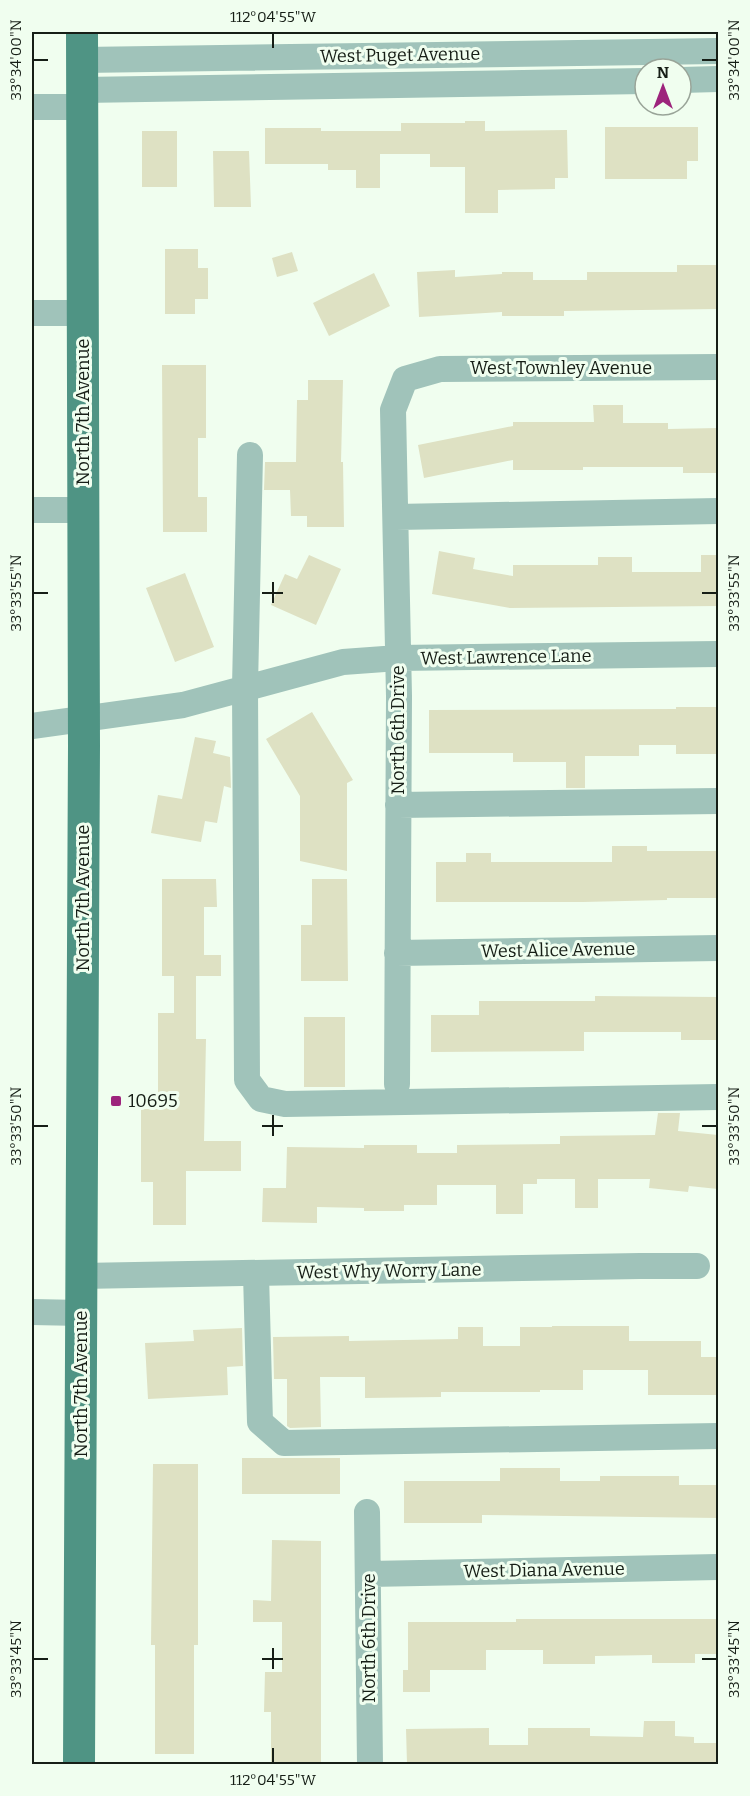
<svg xmlns="http://www.w3.org/2000/svg" width="750" height="1796" viewBox="0 0 750 1796" font-family="Bitter,serif">
	<style>
		.building { fill: #dee1c3 }
		.lines { fill: none; stroke-linecap: round; stroke-linejoin: round }
		.minor { stroke: #a0c3ba; stroke-width: 26 }
		.major { stroke: #4f9484; stroke-width: 32 }
		.ticks { fill: none; stroke: #161e16; stroke-width: 2 }
		.poi-dot { fill: #9d247c; stroke: #f0feef; stroke-width: 2 }
		.labels { text-anchor: middle; dominant-baseline: central; stroke-width: 6; stroke-linejoin: round; paint-order: stroke }
		.street-label { font-size: 18px; fill: #161e16; stroke: #f0feef }
		.poi-label { font-size: 18px; fill: #161e16; stroke: #f0feef; text-anchor: start }
		.neatline { fill: none; stroke: #161e16; stroke-width: 2 }
		.ticks-label { font-size: 15px; text-anchor: middle; fill: #161e16 }
	</style>
	<rect width="100%" height="100%" fill="#f0feef"/>
	<path class="building" d="M465,121H485V131L567,130L568,178H555V189L498,190V213H465V167H430V154H380V188H356V170H328V164H265V128H321V131H401V123H465Z
		M605,127H698V161H687V179H605Z
		M142,131H177V187H142Z
		M213,151H249L251,207H214Z
		M165,249H198V268H208V299H195V314H165Z
		M292,252L298,271L277,277L272,258Z
		M677,265H718V309L564,311V316H502V312L419,317L417,272L455,270V277L502,274V272H533V280H587V272H677Z
		M374,273L390,306L329,336L313,303Z
		M162,365H206V438H198V497H207V532H163Z
		M308,380H343L341,462H343L344,527H307V516H291L290,490H264L265,462H296L297,400H308Z
		M593,405H623V423H668V429L718,428V473H683V467H583V470H513V460L424,478L418,445L513,426V422H594Z
		M439,551L475,558L473,569L513,576V565H598V557H632V572H701V555H718V606L510,608L432,594Z
		M309,555L341,569L316,625L271,605L285,574L297,579Z
		M185,573L214,647L175,662L146,588Z
		M676,707H718V754H676V745H639V756H585V788H566V762H513V753H429V710L676,709Z
		M312,712L353,780L347,783V871L300,861V796L266,739Z
		M195,737L216,741L213,753L230,757L231,788L224,786L217,823L205,821L201,842L151,833L158,795L182,799Z
		M612,846H647V851H718V898H667V900L583,902H436V862H466V853H491V862H612Z
		M162,879H216L217,907H204V955H221V976H196V1039H206L204,1141H241V1171H186V1225H153V1182H141V1109H158V1013H174V976H162Z
		M312,879H347L348,981H301V925H312Z
		M595,996L718,997V1040H681V1032H584V1051L431,1052V1015H479V1001H595Z
		M304,1017H345V1087H304Z
		M658,1113H680L678,1131L718,1135V1189L689,1186L688,1192L649,1188L650,1179H598V1208H575V1179H537V1184H523V1214H496V1185H437V1205H404V1211H364V1208L317,1207V1223L262,1222L263,1188H286L287,1147L364,1148V1145H417V1153H457V1145L560,1144V1136L655,1135Z
		M552,1326H629V1341H701V1357H718V1395H648V1370H583V1390H540V1392H441V1397L365,1398V1377H320L321,1427L290,1428L287,1426V1379H274L273,1337L349,1336V1341L458,1339V1327H483V1346H520V1327H552Z
		M242,1328L243,1366L227,1367L228,1395L148,1399L145,1343L194,1341L193,1330Z
		M242,1458H340V1494H242Z
		M153,1464H198V1645H194V1754H155V1645H151Z
		M500,1468H560V1481H600V1476H679V1485H718V1518L482,1515V1523H404V1481H500Z
		M272,1540L321,1541V1764H271V1712H264L265,1672H282V1622H253V1600L271,1601Z
		M516,1619H718V1654H695V1663H652V1655L595,1656V1664H543V1650H486V1670H430V1692H403V1670H408V1622H516Z
		M644,1721H675V1736L694,1737V1743H718V1764H407L406,1729L489,1728V1745H528V1728H590V1736L643,1737Z"/>
	<g class="lines">
		<path class="minor" d="M82,60L718,51
			M681,80L718,79
			M82,90L645,81
			M32,107H83
			M32,313H83
			M250,455L245,687L247,1080L261,1099L285,1104L718,1097
			M32,510H83
			M396,517L718,511
			M32,726L183,705L343,662L398,658L718,654
			M398,805L718,801
			M397,953L718,948
			M397,1084L399,696L393,410L405,379L440,369L718,367
			M256,1274L260,1422L284,1443L718,1436
			M81,1276L640,1266H697
			M32,1312L81,1313
			M367,1512L370,1764
			M369,1574L718,1567"/>
		<path class="major" d="M79,1764L84,745L82,32"/>
	</g>
	<path class="ticks" d="M273,33V48M33,60H48M702,60H717M273,582V603M33,593H48M262,593H283M702,593H717M273,1115V1136M33,1126H48M262,1126H283M702,1126H717M273,1648V1669M33,1659H48M262,1659H283M702,1659H717M273,1748V1763"/>
	<rect class="poi-dot" x="110" y="1095" width="12" height="12" rx="3"/>
	<g class="labels">
		<g class="street-label">
			<text transform="translate(400 55) rotate(-1)">West Puget Avenue</text>
			<text x="561" y="368">West Townley Avenue</text>
			<text transform="translate(83 412) rotate(-90)">North 7th Avenue</text>
			<text transform="translate(506 657) rotate(-1)">West Lawrence Lane</text>
			<text transform="translate(398 730) rotate(-90)">North 6th Drive</text>
			<text transform="translate(83 898) rotate(-90)">North 7th Avenue</text>
			<text transform="translate(558 950) rotate(-1)">West Alice Avenue</text>
			<text transform="translate(389 1271) rotate(-1)">West Why Worry Lane</text>
			<text transform="translate(81 1384) rotate(-90)">North 7th Avenue</text>
			<text transform="translate(544 1570) rotate(-1)">West Diana Avenue</text>
			<text transform="translate(369 1638) rotate(-90)">North 6th Drive</text>
		</g>
		<g class="poi-label">
			<text x="128" y="1101">10695</text>
		</g>
	</g>
	<rect width="750" height="1796" fill="none" stroke="#f0feef" stroke-width="66"/>
	<g transform="translate(663 87)"><circle r="28" fill="#f0feef" stroke="#99a498" stroke-width="1.5"/>
	<path d="M0-4.5L10 22L0 15L-10 22Z" fill="#9d247c"/>
	<text y="-9" font-size="16" font-weight="bold" text-anchor="middle" fill="#161e16">N</text>
	</g>
	<rect x="33" y="33" width="684" height="1730" class="neatline"/>
	<g class="ticks-label">
		<text x="273" y="22">112°04'55"W</text>
		<text transform="translate(16 60) rotate(-90)" y="5">33°34'00"N</text>
		<text transform="translate(734 60) rotate(-90)" y="5">33°34'00"N</text>
		<text transform="translate(16 593) rotate(-90)" y="5">33°33'55"N</text>
		<text transform="translate(734 593) rotate(-90)" y="5">33°33'55"N</text>
		<text transform="translate(16 1126) rotate(-90)" y="5">33°33'50"N</text>
		<text transform="translate(734 1126) rotate(-90)" y="5">33°33'50"N</text>
		<text transform="translate(16 1659) rotate(-90)" y="5">33°33'45"N</text>
		<text transform="translate(734 1659) rotate(-90)" y="5">33°33'45"N</text>
		<text x="273" y="1785">112°04'55"W</text>
	</g>
</svg>
